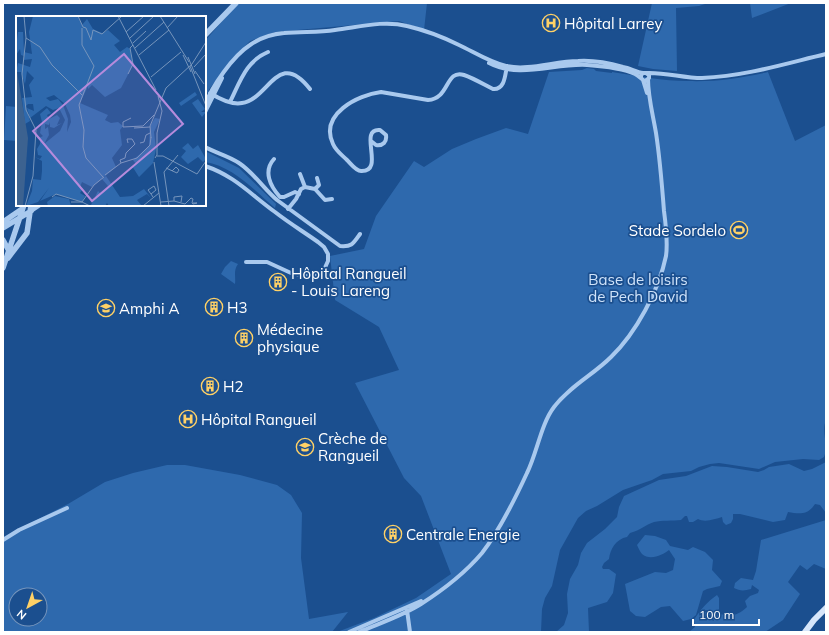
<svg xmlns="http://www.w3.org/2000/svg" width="829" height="635" viewBox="0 0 829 635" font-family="Mulish,sans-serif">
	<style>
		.green { fill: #2e69ad; fill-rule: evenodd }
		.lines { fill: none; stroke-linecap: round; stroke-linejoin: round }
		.minor { stroke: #a9c9ee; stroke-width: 4 }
		.tertiary { stroke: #a9c9ee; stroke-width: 5.5 }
		.secondary { stroke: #d6e6fa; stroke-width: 6 }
		.labels { text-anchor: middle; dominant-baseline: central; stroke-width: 3.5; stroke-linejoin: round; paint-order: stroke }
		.poi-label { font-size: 15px; fill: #fff; stroke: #1b4f8f; text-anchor: start }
		.park-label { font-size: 15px; fill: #cfe3fa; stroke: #1b4f8f }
		.inset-road { fill: none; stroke: #7695bc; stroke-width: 1 }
		.view { fill: #b68bdc; fill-opacity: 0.15; stroke: #b68bdc; stroke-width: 2 }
		.inset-edge { fill: none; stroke: #fff; stroke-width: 2 }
	</style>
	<rect width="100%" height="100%" fill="#1b4f8f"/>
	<path class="green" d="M238,3H427L424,30L399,21L275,32L250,41L232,60L210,88L205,97V41Z
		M652,3H708L699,6L676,8L677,71L653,69L638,66Z
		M750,3H791L752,18Z
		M587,68L594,69L596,71L612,73V72C637,76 663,81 688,81C715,82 742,78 768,72L795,141L826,125V420C821,432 829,445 824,457L819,460L803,459L775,462L759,469L719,463L710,464L699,467L691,471L663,474L652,480L623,490L597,506L586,511L578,518L560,550L552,586L545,598L542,609L541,632H337L374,618L416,598L451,574L421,496L404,478L355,383L399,370L379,327L335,300L330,256L364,249L376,216L414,161L424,167L452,149L476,139L506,128L528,134L549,72L582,70Z
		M6,106L17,107V141L4,140Z
		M205,151L239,168L276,204L275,208C255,191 233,166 205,162Z
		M231,261L238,264C233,271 236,277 235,284L221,274L225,267Z
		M826,462V513L820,505L815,504C808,515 800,514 788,512L785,520L773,522L740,514H733V519L731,523L726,525L723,522L722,517C715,519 705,523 698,519L693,522H689L687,516H685L681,520C672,521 662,520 654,522C645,525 641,530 630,533L627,537C616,539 610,549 609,559L604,563L602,567L603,569H609L616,574L613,593L607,602L588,608L589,632H556L564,625L568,613L567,594L570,579L578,565L581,553L587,543L605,529L617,517L619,507L624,496L659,480L686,476L712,466L727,467L758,472L764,470L769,467L789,464L804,471L812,469Z
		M167,465H185L240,475L277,485L291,495L302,513L301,558L309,619L348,612L332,632H3V537L68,504L105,482L133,473ZM16,595H40V619H16Z
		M826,520V569L814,564L807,570L800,565L788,582L800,594L783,620L765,632H689L695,627L694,620C700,610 708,601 717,595L719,598V609L714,615H708L709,619L714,621L713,618L720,614C731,616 738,616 747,607L745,601L750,596L758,593L759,590L752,585L751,589C744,591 740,591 734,588L735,583L741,578L753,580L756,571L761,540Z
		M645,535L655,536L666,540L670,546L688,550L693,547L705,552L713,560L712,570L722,581L720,586L707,589L703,591L696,615L691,619L683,621L670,606L661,607L645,617L636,616L630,611L625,584L655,572L666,573L673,570L675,559L669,550C663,555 650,561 642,554C640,552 638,547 637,545Z"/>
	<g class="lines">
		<path class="minor" d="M489,63C520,79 554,63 587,65C601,66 622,68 635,74C639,76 641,79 645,81L649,78V75L646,73H643L641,75V78
			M646,73C665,72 683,78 702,78C746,76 784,64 826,54
			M643,80L647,93
			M210,93C218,98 232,105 242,103C269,99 278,48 310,89
			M230,102C240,82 246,61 268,52
			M205,105C212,86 233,56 250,45C260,38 272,34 284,33C301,31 318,33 335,30C359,27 384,20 407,26C424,30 443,37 459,45C474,52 489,62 506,66C529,71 555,61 578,61C593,60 609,63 623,67C630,68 636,72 643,73
			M205,112L222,78
			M371,141L376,145C383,146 387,142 386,135L380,130C357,128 386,172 361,171C356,171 351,164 347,160C342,155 336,151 333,144C319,114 358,95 381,92L428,100C450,99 445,69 464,75C473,78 483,84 493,89C505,90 505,75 507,66
			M205,147C216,153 229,156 239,163C254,173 264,189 277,200L340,246C352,247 353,244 360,234
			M274,159C263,171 270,186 280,197H284L295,192L299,194
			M205,166C235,176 250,194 275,212C289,223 304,232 318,242L324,247L328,254V261L323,272L312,277L291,273L267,262H246
			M300,174L305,187
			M315,189L319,185L317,178
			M288,209L296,199L301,189L305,187L315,189L325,200L332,199
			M31,211L40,205
			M3,540L19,530L67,508
			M407,610L410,632
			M349,632L421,601
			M359,632C380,623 402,616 421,604C443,590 465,573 482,553C499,531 515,499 527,473C537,453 541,424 554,407C570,386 593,375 611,357C636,333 659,290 666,256C668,242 666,226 664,211C662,185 660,159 656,133C653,115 648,97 648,79"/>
		<path class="tertiary" d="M205,35L236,3
			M3,222L22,209
			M3,228L31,211
			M3,240L9,251
			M8,258L27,233L31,205
			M3,268L24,205"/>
		<path class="secondary" d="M805,632L814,620L826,608"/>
	</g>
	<defs>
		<symbol id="hospital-ring" viewBox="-11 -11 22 22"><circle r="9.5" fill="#1b4f8f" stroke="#ffd166" stroke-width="1.5"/><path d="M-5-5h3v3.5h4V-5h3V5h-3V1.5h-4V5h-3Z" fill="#ffd166"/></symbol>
		<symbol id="stadium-ring" viewBox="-11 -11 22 22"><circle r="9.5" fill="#1b4f8f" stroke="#ffd166" stroke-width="1.5"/><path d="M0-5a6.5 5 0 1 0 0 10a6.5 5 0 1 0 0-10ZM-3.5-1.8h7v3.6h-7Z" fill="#ffd166"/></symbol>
		<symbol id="building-ring" viewBox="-11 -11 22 22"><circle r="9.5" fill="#1b4f8f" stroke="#ffd166" stroke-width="1.5"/><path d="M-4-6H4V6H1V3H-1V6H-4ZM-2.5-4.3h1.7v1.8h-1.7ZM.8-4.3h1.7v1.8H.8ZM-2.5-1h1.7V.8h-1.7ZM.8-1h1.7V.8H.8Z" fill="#ffd166"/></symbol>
		<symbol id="university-ring" viewBox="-11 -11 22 22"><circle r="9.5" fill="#1b4f8f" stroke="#ffd166" stroke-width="1.5"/><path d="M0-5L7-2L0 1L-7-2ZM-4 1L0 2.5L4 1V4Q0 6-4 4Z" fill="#ffd166"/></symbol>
		<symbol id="school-ring" viewBox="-11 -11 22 22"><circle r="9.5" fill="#1b4f8f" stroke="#ffd166" stroke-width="1.5"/><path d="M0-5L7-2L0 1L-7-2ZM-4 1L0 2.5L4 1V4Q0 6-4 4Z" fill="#ffd166"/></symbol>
	</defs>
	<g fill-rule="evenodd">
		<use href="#hospital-ring" x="541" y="13" width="20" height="20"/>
		<use href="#stadium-ring" x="729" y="220" width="20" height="20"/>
		<use href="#building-ring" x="268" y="272" width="20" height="20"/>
		<use href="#building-ring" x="204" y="297" width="20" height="20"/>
		<use href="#university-ring" x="96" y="298" width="20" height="20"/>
		<use href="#building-ring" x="234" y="328" width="20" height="20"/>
		<use href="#building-ring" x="200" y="376" width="20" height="20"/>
		<use href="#hospital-ring" x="178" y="409" width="20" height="20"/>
		<use href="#school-ring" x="295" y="437" width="20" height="20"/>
		<use href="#building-ring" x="383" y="524" width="20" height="20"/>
	</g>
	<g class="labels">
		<g class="poi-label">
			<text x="564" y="23">Hôpital Larrey</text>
			<text x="726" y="230" text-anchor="end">Stade Sordelo</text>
			<text x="291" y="273">Hôpital Rangueil<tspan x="291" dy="17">- Louis Lareng</tspan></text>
			<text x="227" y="307">H3</text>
			<text x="119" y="308">Amphi A</text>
			<text x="257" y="329">Médecine<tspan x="257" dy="17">physique</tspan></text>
			<text x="223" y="386">H2</text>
			<text x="201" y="419">Hôpital Rangueil</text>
			<text x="318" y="438">Crèche de<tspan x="318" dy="17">Rangueil</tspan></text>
			<text x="406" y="534">Centrale Energie</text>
		</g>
		<g class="park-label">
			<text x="638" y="279">Base de loisirs<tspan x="638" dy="17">de Pech David</tspan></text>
		</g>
	</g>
	<g transform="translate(16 16)">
		<rect width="190" height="190" fill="#1b4f8f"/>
		<path d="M17,0H62L66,9L71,3L77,13L86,17L92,14L104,25L98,29L104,36L111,31L114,33L117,49L105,72L89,81L76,69L72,73V70L64,87L92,99L89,104L95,107L102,106L107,110L104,114L106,129L96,142L100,151L76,171L66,166L64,171L67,173L64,177L69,180L66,186L40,178L24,185L33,172L22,186L10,190L16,175L17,163L25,164L26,155V145L19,141L24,143L26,140L22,139L21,133L24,128V123H21L27,120L24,117L26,106L24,98L31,92L35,97L31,99L33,103L41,99L44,102L41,109L46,107L38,112L34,111V106L33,109L29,108V113L32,111L33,119L28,128L44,115L49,104L43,92L37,94L30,90L14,102L11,92L18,95L17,88H12L10,90L14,105L9,108L6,82L16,81L13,69L18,62L11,55L9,68L5,56H0L2,47L14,51L16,43L7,44L8,40L5,39L4,33L0,39V30L2,16H7L8,36L16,38L13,16ZM38,79L49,88L54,99L55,106L51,116L52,103L47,89L42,83L34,85L30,82ZM179,76L181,79L165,90L163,87ZM182,83L189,93L185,96H190L186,101L176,87ZM139,102L144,103L138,116L140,133L137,147L123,161L116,150L120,148L117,144L133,130L134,110ZM172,127L177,133L182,129L190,143L187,146L182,141L172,148L165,141L170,135L166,132ZM90,160L104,181L117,180L128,173L135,182L131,178L121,184L126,190H93L91,187L89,190L75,189L82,175L85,178L92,170L86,163ZM39,180L53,183L55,190H32L31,186Z" fill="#2e69ad" fill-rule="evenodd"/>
		<path d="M0,50L12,122L7,190H0Z" fill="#3c6290"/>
		<path class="inset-road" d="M8,0L10,22L6,58L10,94L20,114L17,160L9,190M62,0L67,11M102,0L140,74M144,0L173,46M67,11L70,12L75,24L77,14L86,18L106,0M66,12V29L78,50L63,89L68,114L67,131L70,142L87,161M151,12L162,0M110,16L128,0M10,22L24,31L36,49L66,79M114,22L138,0M117,27L130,15M119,32L148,6M123,39L153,14M167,39L175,56M172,41L179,58M174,50L190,90M178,51L190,38M179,55L188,68M112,58L117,48L114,32L117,29M135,61L165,36M115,102L107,106V111L127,110L138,99M118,112L134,111M135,122L134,110L150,72L176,48L190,26M124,127L128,126L130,119L134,117M141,140H147L181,158L190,145M139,142L141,139V117L146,95L142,80M138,146L145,190M105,147L104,144L109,142L110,137L119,128L116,123H111L112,127M150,152L161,157L163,154L160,151L156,155M89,159L105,147L121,142L134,129L135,121M135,178L132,174L138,170L140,174L135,178L137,181M36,181L40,178L66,186M158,185V181L166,180L165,186M55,186H66L74,190M66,186L78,169L88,161M145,186L158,185L169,188L175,182L177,183L176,187L177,188L181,187H177M127,190L143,177M153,190L148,156L162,139"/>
		<path class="view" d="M108,38L167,108L76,185L17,115Z"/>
		<rect width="190" height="190" class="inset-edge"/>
	</g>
	<rect width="829" height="635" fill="none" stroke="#ffffff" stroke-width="8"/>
	<g transform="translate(28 607) rotate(220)"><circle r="19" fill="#1b4f8f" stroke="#7695bc"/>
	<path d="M0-3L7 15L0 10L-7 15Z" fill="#ffd166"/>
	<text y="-6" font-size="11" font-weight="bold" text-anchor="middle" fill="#ffffff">N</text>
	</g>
	<path d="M693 619v6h66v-6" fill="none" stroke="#ffffff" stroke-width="2"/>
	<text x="699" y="619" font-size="12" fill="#ffffff" stroke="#1b4f8f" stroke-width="3" paint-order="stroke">100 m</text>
</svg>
